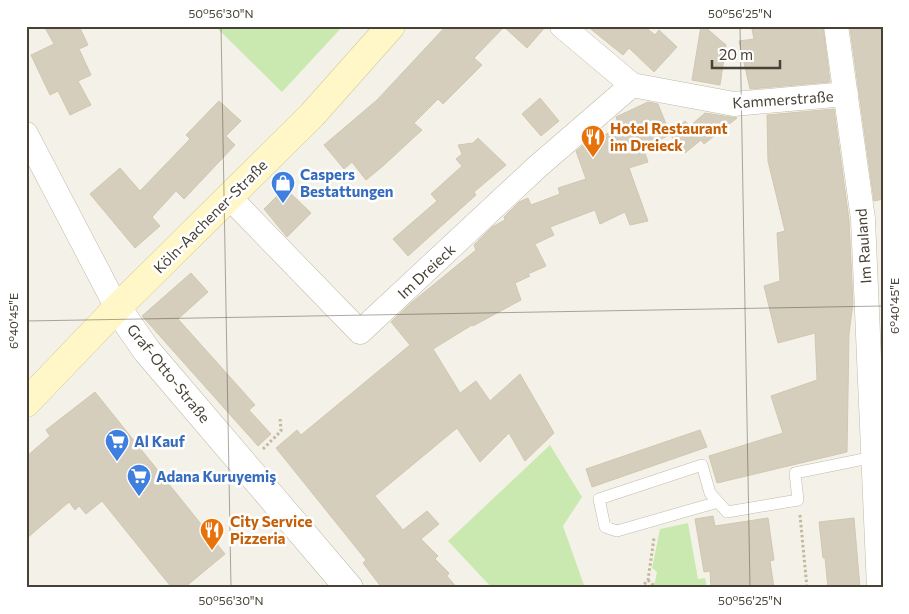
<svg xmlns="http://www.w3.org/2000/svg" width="909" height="614" viewBox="0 0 909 614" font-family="Commissioner,sans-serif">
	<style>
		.green { fill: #cae9b0 }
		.building { fill: #d6cebd; stroke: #d1c7b0 }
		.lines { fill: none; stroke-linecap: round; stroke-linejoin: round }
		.service-casing { stroke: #c0baaa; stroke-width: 12 }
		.minor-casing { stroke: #c0baaa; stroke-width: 25 }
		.tertiary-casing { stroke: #c0baaa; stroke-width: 29 }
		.secondary-casing { stroke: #d5ca97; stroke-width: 29 }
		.path { stroke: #c2b89b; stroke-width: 3; stroke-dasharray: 2.5 2.5; stroke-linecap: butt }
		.service { stroke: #fff; stroke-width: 11 }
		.minor { stroke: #fff; stroke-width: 24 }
		.tertiary { stroke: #fff; stroke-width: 28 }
		.secondary { stroke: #fff7c7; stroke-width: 28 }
		.ticks { fill: none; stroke: #484236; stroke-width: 1; stroke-opacity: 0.45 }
		.labels { text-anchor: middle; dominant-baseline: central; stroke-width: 5; stroke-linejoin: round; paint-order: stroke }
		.street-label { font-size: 15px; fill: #484236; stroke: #fff }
		.food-label { font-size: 15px; font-weight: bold; fill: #c56008; stroke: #fff; text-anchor: start }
		.shop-label { font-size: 15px; font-weight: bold; fill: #366cbe; stroke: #fff; text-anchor: start }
		.neatline { fill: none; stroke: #484236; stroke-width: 2 }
		.ticks-label { font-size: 12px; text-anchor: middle; fill: #484236 }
	</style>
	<rect width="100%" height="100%" fill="#f4f2e8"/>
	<path class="green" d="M215,26H343L282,92Z
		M550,445L582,497L563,526L585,588H492L448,541Z
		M688,523L698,579L705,578L707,588H650L655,582L657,572L652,568L660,529Z"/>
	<path class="building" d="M44,26H79L88,45L79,49L91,75L78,81L91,105L70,115L58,91L50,95L31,55L54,44Z
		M446,26H546L527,48L504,27L474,58L482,65L443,104L438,99L414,123L422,130L383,166L366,180L352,162L344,169L324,145L377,100Z
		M587,26H644L655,35L659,30L677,47L654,72L629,48L623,55Z
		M701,26H704L726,45L720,85L692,80Z
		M776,26H823L830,82L750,89L739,41L754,39L752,29Z
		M867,26H875L876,30L883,29V199L874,201L850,28Z
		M540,98L559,121L541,136L522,114Z
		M219,101L241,121L226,136L235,145L184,199L176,191L152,217L160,226L135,248L90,194L120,168L140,191L190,139L186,135Z
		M648,102L658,104L670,134L685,121L690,126L705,113L737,118L704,144L701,140L685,153L670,135L643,147L648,162L629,168L648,221L630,225L625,212L600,224L595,210L550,227L554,235L535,244L546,266L528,274L530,276L515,283L521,300L473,326L472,325L433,349L460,393L476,381L490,401L520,374L554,433L525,461L509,433L480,462L457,428L375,496L403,530L427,511L439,524L421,539L438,556L435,559L449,573L447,576L457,588H382L363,563L366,560L276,448L297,430L301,435L410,345L391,322L411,303L476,250L474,245L492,227L505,220L504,217L519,202L528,198L531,205L560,194L558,188L586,179L576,151L586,143L620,128L616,117Z
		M834,109L849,220L853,303L849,334L847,452L717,483L709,456L783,433L771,396L817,380L815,333L778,343L764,286L780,281L777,233L785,231L768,161L767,115Z
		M478,138L506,165L474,192L476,195L408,256L393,239L437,201L431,194L462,166L456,159L462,154L458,145L473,143Z
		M285,188L311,213L287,237L264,209Z
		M191,273L208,292L178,319L255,405L249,410L271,434L258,446L142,316Z
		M95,392L225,554L184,588H172L102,501L86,514L79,506L75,510L69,502L26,539V457L50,436L46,430Z
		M700,430L707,447L592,487L586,469Z
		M713,516L715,526L768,518L774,560L770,561L774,588H711L710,571L704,572L695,519Z
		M854,518L860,588H828L825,558H823L819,522Z"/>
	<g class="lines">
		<defs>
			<path id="service" d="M718,502L617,531L605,527L599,499L702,465L710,493L727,512L798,500L795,473L874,457"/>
			<path id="minor" d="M562,26L632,85L734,104L846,94
				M836,26L863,219L879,588
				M26,134L117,308
				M229,197L360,332L537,167L632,85"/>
			<path id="tertiary" d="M117,308L147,351L349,588"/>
			<path id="secondary" d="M26,403L117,308L312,115L391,26"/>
		</defs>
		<use href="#service" class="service-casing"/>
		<use href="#minor" class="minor-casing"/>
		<use href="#tertiary" class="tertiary-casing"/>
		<use href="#secondary" class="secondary-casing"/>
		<path class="path" d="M263,449L281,431L280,417
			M800,515L807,588
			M648,580L656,588
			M641,588L648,580L654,538"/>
		<use href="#service" class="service"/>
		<use href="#minor" class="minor"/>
		<use href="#tertiary" class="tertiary"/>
		<use href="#secondary" class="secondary"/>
	</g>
	<path class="ticks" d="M221,26L231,588M740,26L750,588M26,321L883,306"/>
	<defs>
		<symbol id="restaurant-pin" viewBox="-11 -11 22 30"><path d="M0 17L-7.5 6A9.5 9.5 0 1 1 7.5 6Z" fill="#e8710a" stroke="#fff"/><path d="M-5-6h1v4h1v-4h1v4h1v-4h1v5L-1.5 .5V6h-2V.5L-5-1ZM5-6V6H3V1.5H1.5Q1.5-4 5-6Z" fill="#fff"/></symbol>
		<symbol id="shop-pin" viewBox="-11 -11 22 30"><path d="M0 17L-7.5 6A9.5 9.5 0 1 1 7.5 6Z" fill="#3f7fe0" stroke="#fff"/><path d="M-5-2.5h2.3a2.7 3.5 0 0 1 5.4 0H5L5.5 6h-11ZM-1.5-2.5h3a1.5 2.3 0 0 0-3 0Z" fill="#fff"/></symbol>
		<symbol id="supermarket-pin" viewBox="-11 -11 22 30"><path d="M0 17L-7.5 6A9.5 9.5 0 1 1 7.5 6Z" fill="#3f7fe0" stroke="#fff"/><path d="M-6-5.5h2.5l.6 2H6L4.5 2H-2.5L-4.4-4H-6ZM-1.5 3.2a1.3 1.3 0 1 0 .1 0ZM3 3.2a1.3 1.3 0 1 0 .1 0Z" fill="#fff"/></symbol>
	</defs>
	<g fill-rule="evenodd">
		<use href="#restaurant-pin" x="579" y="123" width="28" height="38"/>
		<use href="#shop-pin" x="269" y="169" width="28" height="38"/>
		<use href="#supermarket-pin" x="103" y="427" width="28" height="38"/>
		<use href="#supermarket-pin" x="125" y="462" width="28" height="38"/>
		<use href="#restaurant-pin" x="198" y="516" width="28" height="38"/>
	</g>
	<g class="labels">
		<g class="street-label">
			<text transform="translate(783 99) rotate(-4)">Kammerstraße</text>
			<text transform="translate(210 216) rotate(-45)">Köln-Aachener-Straße</text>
			<text transform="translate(863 246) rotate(-94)">Im Rauland</text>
			<text transform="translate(426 271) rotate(-43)">Im Dreieck</text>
			<text transform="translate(169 373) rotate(51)">Graf-Otto-Straße</text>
		</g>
		<g class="food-label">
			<text x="610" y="128">Hotel Restaurant<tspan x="610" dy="17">im Dreieck</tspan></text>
			<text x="230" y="521">City Service<tspan x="230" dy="17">Pizzeria</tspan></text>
		</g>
		<g class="shop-label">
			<text x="300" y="174">Caspers<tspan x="300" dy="17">Bestattungen</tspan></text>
			<text x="134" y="441">Al Kauf</text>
			<text x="156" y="476">Adana Kuruyemiş</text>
		</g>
	</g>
	<rect width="909" height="614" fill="none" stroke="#ffffff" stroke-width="55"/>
	<path d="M712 60v8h68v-8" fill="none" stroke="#484236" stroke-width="2.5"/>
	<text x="719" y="60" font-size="15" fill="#484236" stroke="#ffffff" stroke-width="4" paint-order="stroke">20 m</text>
	<rect x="28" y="28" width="854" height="558" class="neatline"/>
	<g class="ticks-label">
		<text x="221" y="18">50°56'30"N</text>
		<text x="740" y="18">50°56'25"N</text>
		<text transform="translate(895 306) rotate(-90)" y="4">6°40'45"E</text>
		<text transform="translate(14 321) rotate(-90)" y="4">6°40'45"E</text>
		<text x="231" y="605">50°56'30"N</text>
		<text x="750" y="605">50°56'25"N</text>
	</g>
</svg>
